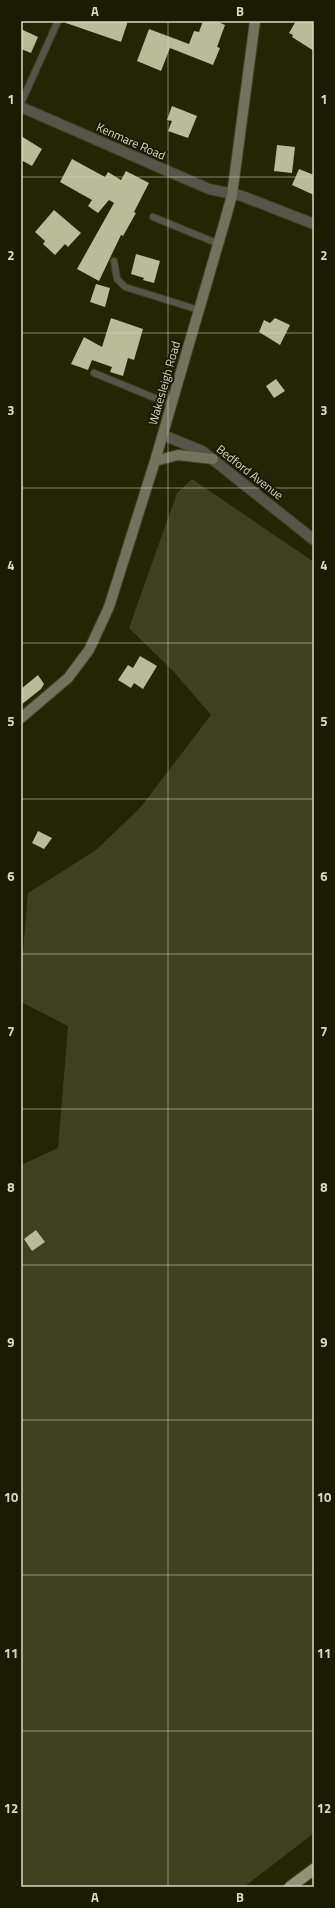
<svg xmlns="http://www.w3.org/2000/svg" width="335" height="1908" viewBox="0 0 335 1908" font-family="'Titillium Web',sans-serif">
	<style>
		.green { fill: #3e4020 }
		.building { fill: #b9bc99 }
		.lines { fill: none; stroke-linecap: round; stroke-linejoin: round }
		.service-casing { stroke: #404224; stroke-width: 8 }
		.minor-casing { stroke: #404224; stroke-width: 12 }
		.secondary-casing { stroke: #404224; stroke-width: 12 }
		.trunk-casing { stroke: #404224; stroke-width: 13 }
		.service { stroke: #555648; stroke-width: 6 }
		.minor { stroke: #555648; stroke-width: 10 }
		.secondary { stroke: #71735d; stroke-width: 10 }
		.trunk { stroke: #919474; stroke-width: 11 }
		.grid { fill: none; stroke: #d7d9c7; stroke-width: 1; stroke-opacity: 0.55 }
		.labels { text-anchor: middle; dominant-baseline: central; stroke-width: 4; stroke-linejoin: round; paint-order: stroke }
		.street-label { font-size: 12px; fill: #d7d9c7; stroke: #1a1b00 }
		.neatline { fill: none; stroke: #d7d9c7; stroke-width: 1.5 }
		.grid-label { font-size: 13px; text-anchor: middle; font-weight: bold; fill: #d7d9c7 }
	</style>
	<rect width="100%" height="100%" fill="#232505"/>
	<path class="green" d="M192,479L314,562V1833L244,1887H21V1165L58,1148L68,1026L21,1002V973L28,893L96,850L140,808L211,715L174,672L129,628L177,493Z"/>
	<path class="building" d="M66,21H128L121,42L66,23Z
		M203,21H216L225,25L217,47L220,48L213,65L170,48L161,71L137,61L149,29L189,44L194,31L199,32Z
		M296,21H314V51L292,37L293,35L289,33Z
		M21,29L38,37L31,53L21,49Z
		M172,106L197,116L188,138L168,131L172,121L167,120Z
		M21,136L42,149L32,166L21,160Z
		M277,145L295,147L292,173L274,171Z
		M72,159L105,177L108,172L121,180L126,171L149,183L134,212L136,213L123,236L121,235L99,281L77,269L114,203L109,200L98,213L88,206L92,200L60,182Z
		M299,169L314,175V195L292,185Z
		M54,210L81,233L68,247L65,244L55,255L43,244L45,241L35,232Z
		M136,254L160,261L154,283L143,280L144,278L131,274Z
		M96,284L110,288L105,307L90,302Z
		M111,318L143,329L134,360L128,358L123,376L110,372L112,367L92,360L88,370L71,364L84,337L102,347Z
		M275,318L290,325L280,345L259,332L264,320L270,323Z
		M276,379L285,391L274,398L266,386Z
		M140,656L157,666L143,689L134,683L131,688L118,680L128,665L133,668Z
		M38,675L44,684L41,689L21,705V689Z
		M38,831L52,838L44,849L32,843Z
		M36,1230L45,1242L32,1251L24,1239Z"/>
	<g class="lines">
		<defs>
			<path id="service" d="M21,103L58,21
				M153,217L219,244
				M114,261L117,279L125,287L199,310
				M94,373L172,405"/>
			<path id="minor" d="M21,107L209,189L242,196L314,224
				M163,435L202,451L314,540"/>
			<path id="secondary" d="M155,461L178,455L213,459
				M21,718L68,678L89,650L109,607L155,461L226,217L232,195L255,21"/>
			<path id="trunk" d="M290,1887L314,1869"/>
		</defs>
		<use href="#service" class="service-casing"/>
		<use href="#minor" class="minor-casing"/>
		<use href="#secondary" class="secondary-casing"/>
		<use href="#trunk" class="trunk-casing"/>
		<use href="#service" class="service"/>
		<use href="#minor" class="minor"/>
		<use href="#secondary" class="secondary"/>
		<use href="#trunk" class="trunk"/>
	</g>
	<path class="grid" d="M168,21V1887M21,177H314M21,333H314M21,488H314M21,643H314M21,799H314M21,954H314M21,1109H314M21,1265H314M21,1420H314M21,1575H314M21,1731H314"/>
	<g class="labels">
		<g class="street-label">
			<text transform="translate(131 141) rotate(24)">Kenmare Road</text>
			<text transform="translate(164 383) rotate(-74)">Wakesleigh Road</text>
			<text transform="translate(250 472) rotate(38)">Bedford Avenue</text>
		</g>
	</g>
	<rect width="335" height="1908" fill="none" stroke="#1a1b00" stroke-width="44"/>
	<rect x="22" y="22" width="291" height="1864" class="neatline"/>
	<g class="grid-label">
		<text x="95" y="16">A</text>
		<text x="240" y="16">B</text>
		<text x="11" y="104">1</text>
		<text x="324" y="104">1</text>
		<text x="11" y="260">2</text>
		<text x="324" y="260">2</text>
		<text x="11" y="415">3</text>
		<text x="324" y="415">3</text>
		<text x="11" y="570">4</text>
		<text x="324" y="570">4</text>
		<text x="11" y="726">5</text>
		<text x="324" y="726">5</text>
		<text x="11" y="881">6</text>
		<text x="324" y="881">6</text>
		<text x="11" y="1036">7</text>
		<text x="324" y="1036">7</text>
		<text x="11" y="1192">8</text>
		<text x="324" y="1192">8</text>
		<text x="11" y="1347">9</text>
		<text x="324" y="1347">9</text>
		<text x="11" y="1502">10</text>
		<text x="324" y="1502">10</text>
		<text x="11" y="1658">11</text>
		<text x="324" y="1658">11</text>
		<text x="11" y="1813">12</text>
		<text x="324" y="1813">12</text>
		<text x="95" y="1902">A</text>
		<text x="240" y="1902">B</text>
	</g>
</svg>
